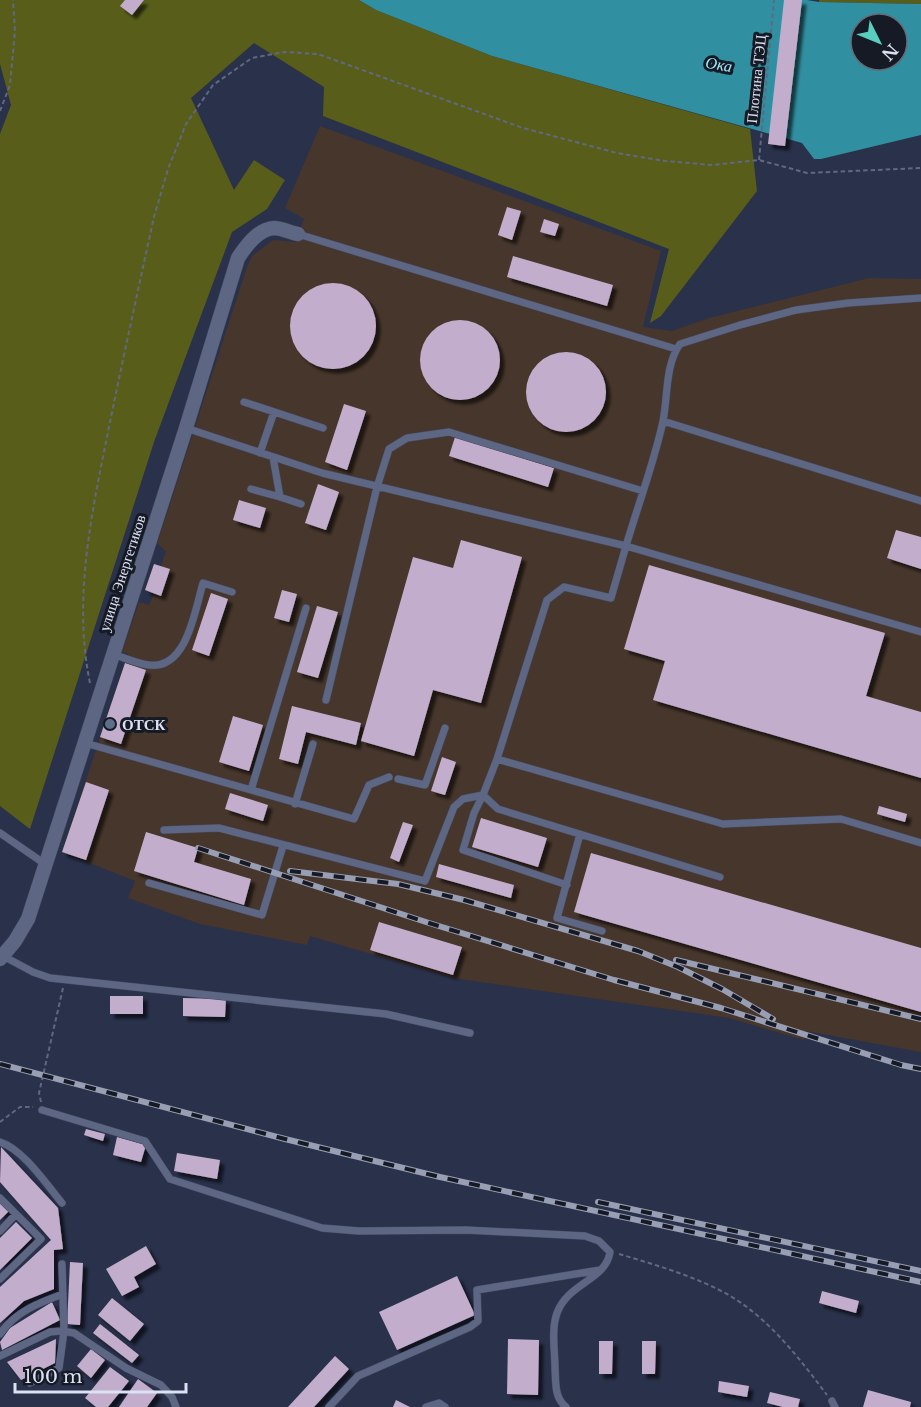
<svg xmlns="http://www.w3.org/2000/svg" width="921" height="1407" viewBox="0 0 921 1407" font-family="'Libre Baskerville',serif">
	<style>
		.industrial { fill: #47362b }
		.forest { fill: #585e1a }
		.water { fill: #308fa1; fill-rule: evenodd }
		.building { fill: #c3adcc; filter: url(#shadow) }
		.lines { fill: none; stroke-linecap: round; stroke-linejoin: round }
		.service-casing { stroke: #474c63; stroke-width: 8 }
		.minor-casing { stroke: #474c63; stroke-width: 15 }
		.path { stroke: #616880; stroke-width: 2; stroke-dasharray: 4.5 3; stroke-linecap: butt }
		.service { stroke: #5d6784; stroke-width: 7 }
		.minor { stroke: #5d6784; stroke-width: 14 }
		.rail-casing { stroke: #989eb3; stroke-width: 6 }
		.rail { stroke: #161a25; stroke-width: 4; stroke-dasharray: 11; stroke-linecap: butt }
		.service-dot { fill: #5c6f8a; stroke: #161a25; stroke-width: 2 }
		.labels { text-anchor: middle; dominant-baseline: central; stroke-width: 6; stroke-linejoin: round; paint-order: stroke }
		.street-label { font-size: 15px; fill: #dce1f3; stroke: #161a25 }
		.poi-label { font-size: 15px; font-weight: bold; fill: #dce1f3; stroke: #161a25; text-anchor: start }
		.water-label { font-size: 16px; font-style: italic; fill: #a5eafa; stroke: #161a25 }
	</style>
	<defs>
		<filter id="shadow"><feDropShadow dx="4.5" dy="4.5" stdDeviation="1.5" flood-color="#0009"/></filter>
	</defs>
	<rect width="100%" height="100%" fill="#29314b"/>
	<path class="industrial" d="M320,126L661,251L643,327L672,331L709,318L869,278L921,279V1052L806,1031L804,1040L729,1018L453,978L310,936L307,945L200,924L128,898L135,881L62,852L128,654L122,652L139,602L149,605L154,594L145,590L154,564L161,566L166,551L157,544L247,267L252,256L273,240L295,242L304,219L285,208Z"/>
	<path class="forest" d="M0,0H359L376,10L492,56L750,129L757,191L661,316L650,323L669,249L323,116L324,87L254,43L191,98L234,190L254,160L285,180L267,209L232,232L154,442L30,829L0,806V134L11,105L0,64Z
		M819,0H921V4L819,2Z"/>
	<path class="water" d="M359,0H807L819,2L921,4V135L821,159H814L802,143L492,56L376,10ZM861,24H897V60H861Z"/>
	<path class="building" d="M125,0H144L132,15L120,6Z
		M784,0H802L785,146L768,144Z
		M507,207L521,211L512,240L498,235Z
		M544,219L559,224L555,236L540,232Z
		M513,256L613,285L607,306L507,277Z
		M290 326a43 43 0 1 1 86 0a43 43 0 1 1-86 0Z
		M420 360a40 40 0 1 1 80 0a40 40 0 1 1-80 0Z
		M526 392a40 40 0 1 1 80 0a40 40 0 1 1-80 0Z
		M344,404L366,411L347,470L325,462Z
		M455,437L554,468L548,487L449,456Z
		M318,484L339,492L326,530L305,523Z
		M239,500L266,508L260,528L233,520Z
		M896,530L921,537V569L887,558Z
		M461,540L522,557L481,703L433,690L414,756L361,741L413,557L453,568Z
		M154,564L170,569L161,596L145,590Z
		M649,565L885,633L866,696L921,712V778L653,700L665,661L624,649Z
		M282,590L297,594L289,622L274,618Z
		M211,593L228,599L209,656L192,650Z
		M317,606L338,612L318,678L297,672Z
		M125,663L146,670L121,744L100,737Z
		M292,706L361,723L356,745L306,732L298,764L279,759Z
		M233,716L263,725L249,771L219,762Z
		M442,757L456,762L445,795L431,791Z
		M86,782L109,790L86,860L62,852Z
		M230,793L268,805L263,821L225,809Z
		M879,806L907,814L905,822L877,814Z
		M481,818L547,838L538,867L472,847Z
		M403,822L413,825L399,862L390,858Z
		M146,832L198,848L194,862L251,879L244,905L134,871Z
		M591,853L921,948V1012L574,912Z
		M439,864L514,885L511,898L436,877Z
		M379,922L462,947L453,975L370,950Z
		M110,996H143V1014H110Z
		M183,998L226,999L225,1017L183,1016Z
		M86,1129L105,1134L103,1141L84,1135Z
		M117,1137L146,1145L141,1162L113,1155Z
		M1,1147L58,1208L63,1249L54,1250V1289L24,1301L0,1323V1287L51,1240L0,1182Z
		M177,1153L220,1160L217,1179L174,1171Z
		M0,1202L9,1211L0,1220Z
		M16,1222L32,1238L0,1270V1238Z
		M146,1246L156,1264L134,1277L139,1287L122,1296L106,1269Z
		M70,1262L83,1263L80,1325L67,1324Z
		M457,1276L475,1315L397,1350L379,1312Z
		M822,1291L859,1301L856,1313L819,1303Z
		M112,1298L144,1324L130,1341L98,1315Z
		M52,1302L60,1320L2,1350L0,1342L10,1328Z
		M100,1324L139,1355L132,1363L93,1333Z
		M56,1339L55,1363L21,1380L7,1362Z
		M508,1339L539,1340L538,1395L507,1394Z
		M599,1341H613L612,1374H599Z
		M642,1341H656L655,1374H642Z
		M91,1349L105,1360L91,1378L77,1366Z
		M335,1356L349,1369L314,1407H288Z
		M110,1367L129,1381L108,1407H96L85,1398Z
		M138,1379L157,1393L147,1407H119Z
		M719,1381L749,1386L747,1397L718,1392Z
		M868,1390L911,1402L910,1407H863Z
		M770,1392L800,1399L798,1407H783L767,1403Z
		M396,1400L410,1407H393Z"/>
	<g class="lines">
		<defs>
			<path id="service" d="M298,234L676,349
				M244,402L323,428
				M663,421L921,501
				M186,428L322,473L626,546C638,505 654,463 663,421C668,396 665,365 680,344L740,325L796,310L848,303L921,298
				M260,453L274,412
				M273,457L280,497L301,504
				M251,489L280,497
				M113,654C125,658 138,664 149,665C187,670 195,610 203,583L232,592
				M326,700L377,487L389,449L407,438L449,432L643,491
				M85,743L354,819L369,785L389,777
				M497,759L723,824L841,819L921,843
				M398,779L425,785L445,728
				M251,790L306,608
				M295,804L313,744
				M164,830L219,828L425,881L454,807L463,799L483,795L497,759L547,600L564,587L611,598L626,546L921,632
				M0,833L45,864
				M580,834L557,918L602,931
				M149,883L262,915L283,846
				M567,885L463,850L474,813L483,795L498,809L720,877
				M3,956L33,972L50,978L386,1014L470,1033
				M42,1110L145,1141L170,1179L322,1228L359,1231L466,1230L585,1236L599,1241L610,1252C606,1280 568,1283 557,1313C551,1330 555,1351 555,1368C556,1383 554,1397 566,1407
				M0,1142C23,1149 47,1185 62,1203
				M0,1198L16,1214
				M0,1231L16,1214L41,1239L0,1279
				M0,1334C15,1312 38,1303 63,1294
				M0,1356L50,1332L61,1331L74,1333L126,1368L161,1385L172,1397L176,1407
				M30,1383L59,1368L64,1331L62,1264
				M832,1401L835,1407
				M329,1407L358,1376L470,1327L478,1321L477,1290L600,1270
				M426,1407L439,1403L445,1407"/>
			<path id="minor" d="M0,959L15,941L28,919L186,428L238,258C246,246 258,229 274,228C282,228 291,233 298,234"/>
		</defs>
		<use href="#service" class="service-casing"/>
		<use href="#minor" class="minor-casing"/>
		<path class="path" d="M0,111L10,85L15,31L13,0
			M759,160L774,0
			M90,683C72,597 93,507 110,422C124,354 139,285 154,217L168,169L186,124L213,85L252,58L284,52L318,54L523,128L617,153L665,161L712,165L759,160L807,173L921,168
			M41,1102L39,1093L63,988
			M0,1122L20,1107H33
			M619,1254C656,1265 694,1276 727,1294C769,1318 799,1358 827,1395"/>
		<use href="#service" class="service"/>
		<use href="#minor" class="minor"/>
		<defs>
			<path id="rail" d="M198,848L429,923L614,980L721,1008L901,1065L921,1069
				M290,871L398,884L464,900L638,951L678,967L722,989L773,1019
				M676,960L921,1019
				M0,1064L285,1139L440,1177L921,1282
				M598,1202L921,1271"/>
		</defs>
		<use href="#rail" class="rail-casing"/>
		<use href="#rail" class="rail"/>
	</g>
	<circle class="service-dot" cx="110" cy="724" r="6"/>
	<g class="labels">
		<g class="street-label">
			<text transform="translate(756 79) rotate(-84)">Плотина ТЭЦ</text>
			<text transform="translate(122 573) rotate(-72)">улица Энергетиков</text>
		</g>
		<g class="poi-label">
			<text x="122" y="724">ОТСК</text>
		</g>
		<g class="water-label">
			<text transform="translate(719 64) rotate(10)">Ока</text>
		</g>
	</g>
	<g transform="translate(879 42) rotate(133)"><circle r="28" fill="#161a25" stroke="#656a77" stroke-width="1.5"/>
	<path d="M0-4.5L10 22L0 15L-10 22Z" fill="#59cebf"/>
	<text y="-9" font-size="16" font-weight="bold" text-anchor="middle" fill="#dce1f3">N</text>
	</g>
	<path d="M15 1383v9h171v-9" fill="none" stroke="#dce1f3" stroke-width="3"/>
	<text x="24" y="1383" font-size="18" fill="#dce1f3" stroke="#161a25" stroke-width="4.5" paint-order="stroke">100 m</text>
</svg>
